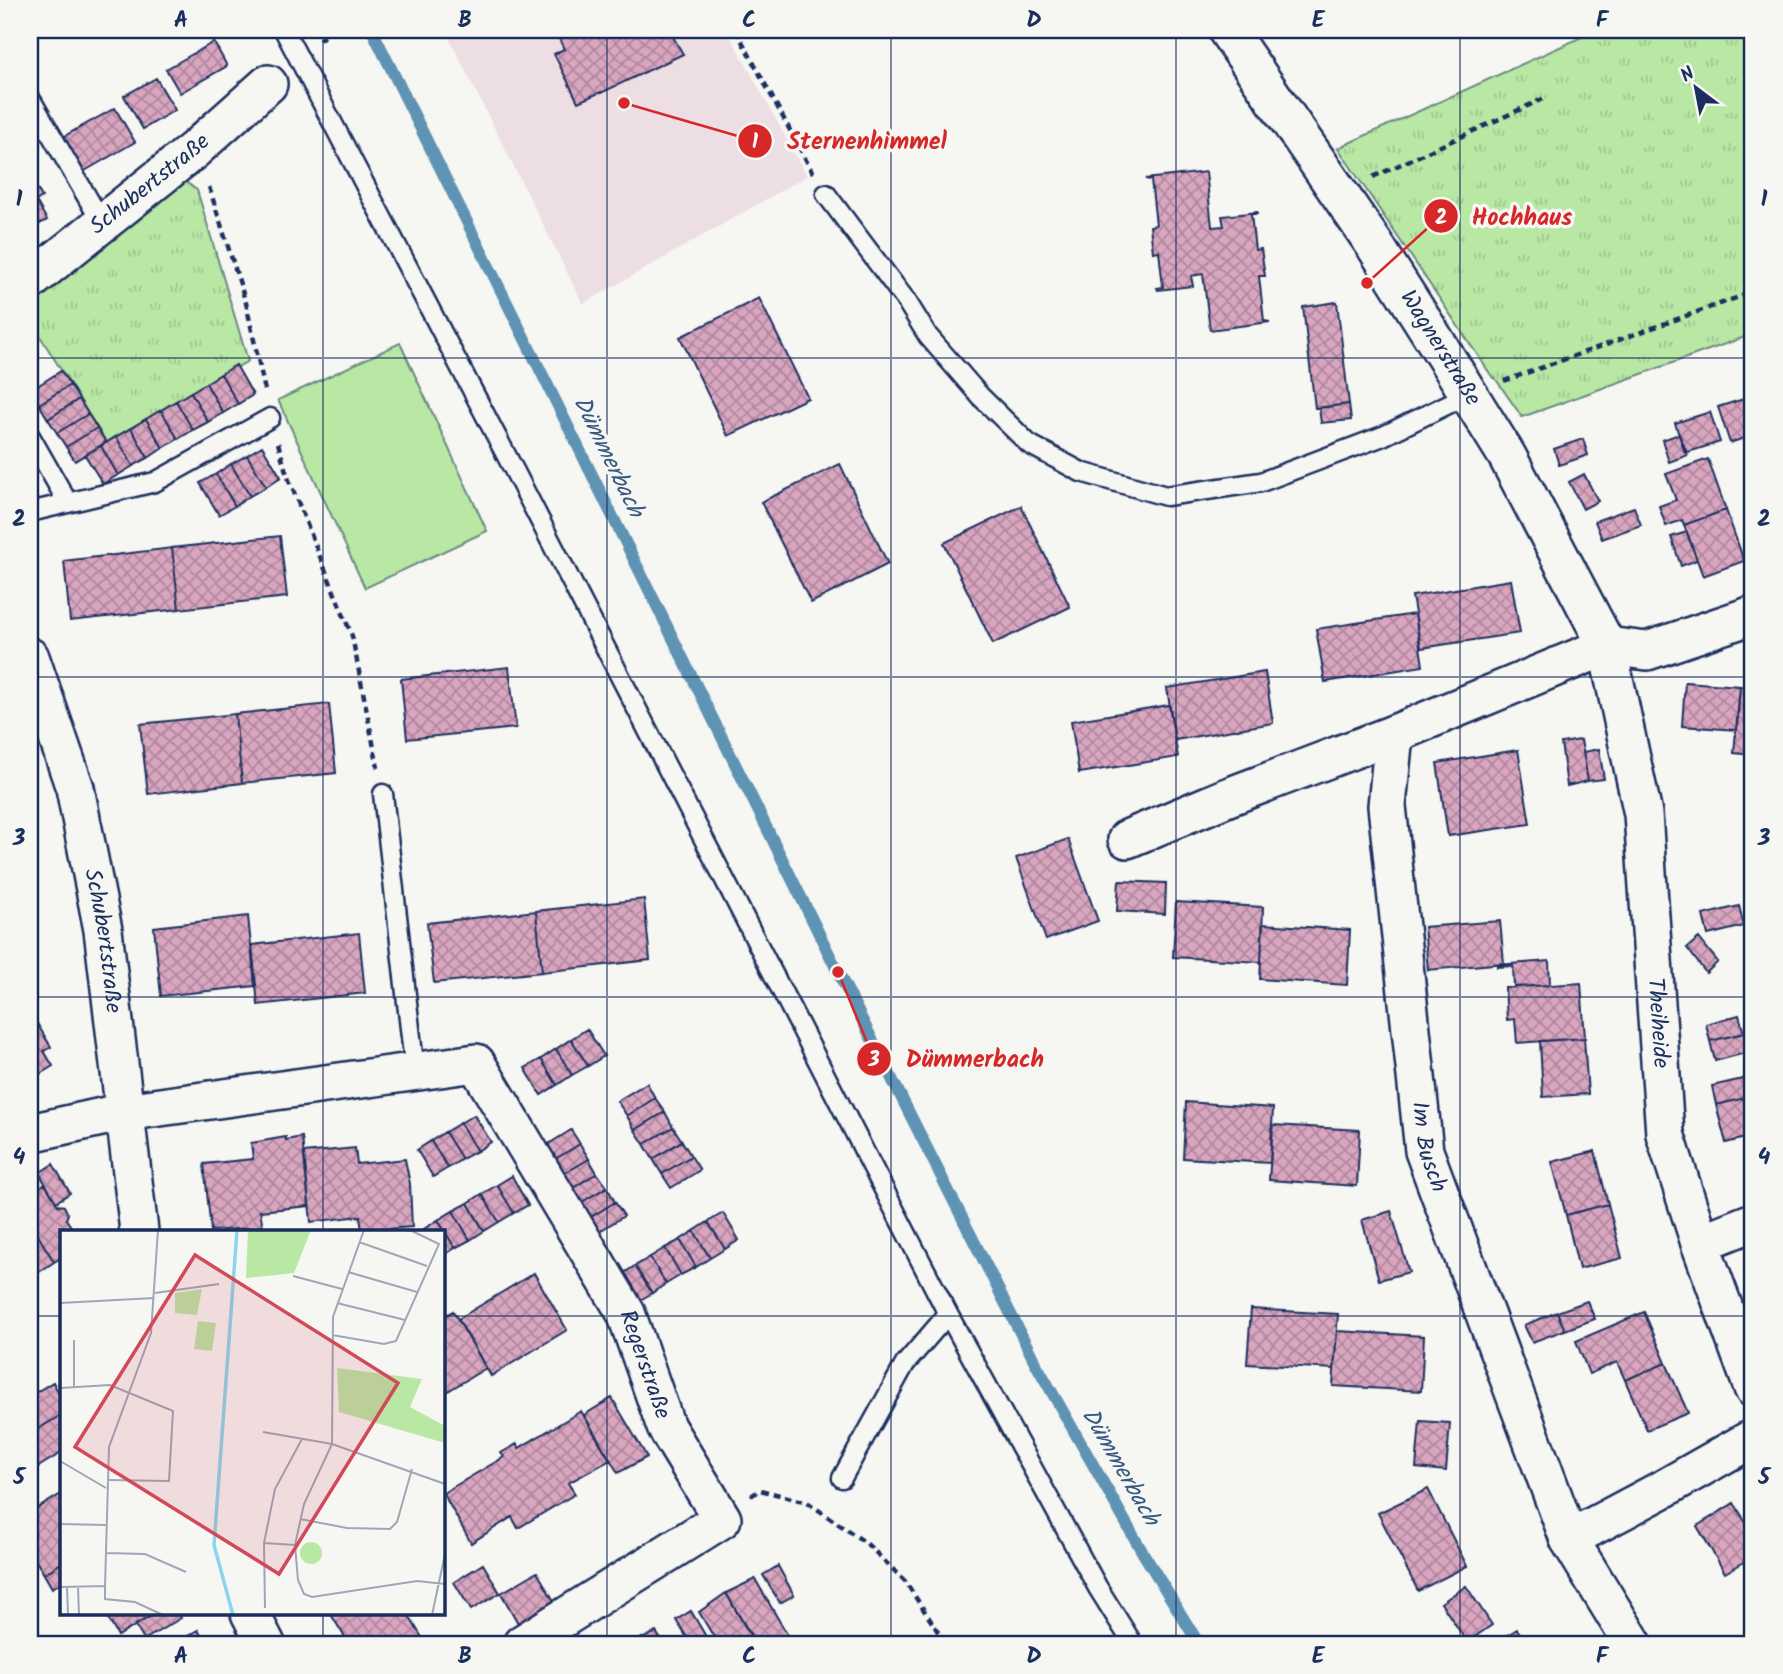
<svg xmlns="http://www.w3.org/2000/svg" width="1783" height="1674" viewBox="0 0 1783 1674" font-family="Kalam,sans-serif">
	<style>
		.built { fill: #eddee3 }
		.grass { fill: #b9e7a4; stroke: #6a8b81; stroke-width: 2 }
		.park { fill: url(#park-tufts); stroke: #6a8b81; stroke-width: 2 }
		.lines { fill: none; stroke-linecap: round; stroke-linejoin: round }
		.stream { stroke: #5e93b3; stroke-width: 12 }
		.building { fill: url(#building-cross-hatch); stroke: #1b2f5e; stroke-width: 2 }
		.lane-casing { stroke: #1b2f5e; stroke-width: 23 }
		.street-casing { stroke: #1b2f5e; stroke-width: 42 }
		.path { stroke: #1b2f5e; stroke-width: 4.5; stroke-dasharray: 7 5; stroke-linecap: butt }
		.lane { stroke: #f6f6f2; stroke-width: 18 }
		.street { stroke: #f6f6f2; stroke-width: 37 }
		.grid { fill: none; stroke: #1b2f5e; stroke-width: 2; stroke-opacity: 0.55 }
		.labels { text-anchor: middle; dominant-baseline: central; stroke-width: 7; stroke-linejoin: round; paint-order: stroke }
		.street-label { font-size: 23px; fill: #1b2f5e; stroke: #f6f6f2 }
		.water-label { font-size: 24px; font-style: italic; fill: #375982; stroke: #f6f6f2 }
		.inset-river { fill: none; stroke: #8bd6ec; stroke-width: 3.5 }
		.inset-road { fill: none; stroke: #9ea6b7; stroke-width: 2 }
		.view { fill: #d1495b; fill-opacity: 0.15; stroke: #d1495b; stroke-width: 3.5 }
		.inset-edge { fill: none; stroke: #1b2f5e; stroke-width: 3.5 }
		.leader { fill: none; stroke: #d62828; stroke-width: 2.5 }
		.callout-dot { fill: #d62828; stroke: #f6f6f2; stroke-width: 2.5 }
		.mark-label { font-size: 21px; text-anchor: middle; font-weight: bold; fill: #fff }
		.callout-label { font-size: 24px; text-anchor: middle; font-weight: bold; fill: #d62828; stroke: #f6f6f2; stroke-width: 7; stroke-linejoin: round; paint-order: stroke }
		.neatline { fill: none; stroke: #1b2f5e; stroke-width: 2.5 }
		.grid-label { font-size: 23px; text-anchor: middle; font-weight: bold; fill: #1b2f5e }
	</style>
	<defs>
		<pattern id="park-tufts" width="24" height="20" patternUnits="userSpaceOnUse" patternTransform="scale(1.75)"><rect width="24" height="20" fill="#b9e7a4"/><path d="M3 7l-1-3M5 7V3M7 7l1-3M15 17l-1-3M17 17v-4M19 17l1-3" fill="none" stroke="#9ec690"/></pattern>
		<pattern id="building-cross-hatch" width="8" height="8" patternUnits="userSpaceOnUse" patternTransform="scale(1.75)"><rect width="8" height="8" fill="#d9a5bf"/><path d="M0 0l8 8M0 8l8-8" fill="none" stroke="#af879e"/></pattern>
	</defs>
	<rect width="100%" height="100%" fill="#f6f6f2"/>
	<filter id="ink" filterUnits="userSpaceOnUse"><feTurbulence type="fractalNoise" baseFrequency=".0143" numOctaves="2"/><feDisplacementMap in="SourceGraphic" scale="14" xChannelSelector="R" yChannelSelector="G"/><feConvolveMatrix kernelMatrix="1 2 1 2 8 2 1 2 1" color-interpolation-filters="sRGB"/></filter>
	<g filter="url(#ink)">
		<path class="built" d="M445,30H727L807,176L583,304Z"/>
		<path class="grass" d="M400,343L487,531L365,588L278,400Z"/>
		<path class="park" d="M1597,30H1753V334L1522,417L1495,378H1493L1338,148Z
			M179,177L197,190L248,361L106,442L30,320V308Z"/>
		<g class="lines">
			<path class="stream" d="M372,30L838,972L1036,1364L1143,1553L1199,1644"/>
		</g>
		<path class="building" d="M555,30H669L683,54L601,93V92L578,102L554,54L564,49Z
			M898,30H981L899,40Z
			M214,42L227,66L180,93L166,69Z
			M156,78L175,110L143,129L124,96Z
			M115,108L135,142L83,172L63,137Z
			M1206,172L1212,227L1224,226L1222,216L1257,212V214H1251L1255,250L1261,249L1265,276H1259L1264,321L1270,322L1210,330L1203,274L1191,276L1193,286L1158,290L1157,288L1163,287L1159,251L1153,252L1150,226L1156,225L1151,180L1145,179Z
			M33,182L42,197L36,201L47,220L30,229V185Z
			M759,298L808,398L728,436L680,337Z
			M1337,302L1349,404L1315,408L1303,307Z
			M236,365L253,395L238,404L221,374Z
			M61,371L70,385L39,404L31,390Z
			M221,374L238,404L223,413L206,383Z
			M206,383L223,413L208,422L191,392Z
			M70,385L79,399L48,419L39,404Z
			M191,392L208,422L193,430L176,401Z
			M1753,396V435L1730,443L1718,407Z
			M79,399L88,414L57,433L48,419Z
			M176,401L193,430L178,439L161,410Z
			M1349,404L1351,420L1321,423L1319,408Z
			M161,410L178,439L163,448L146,419Z
			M1710,412L1720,442L1685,453L1675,423Z
			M88,414L97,428L66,447L57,433Z
			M146,419L163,448L148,458L131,428Z
			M97,428L106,442L75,461L66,447Z
			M131,428L148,458L133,466L116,437Z
			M1679,434L1688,455L1669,462L1662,440Z
			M116,437L133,466L118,475L101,446Z
			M1583,439L1588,455L1559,465L1554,449Z
			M101,446L118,475L103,484L85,455Z
			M262,446L281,477L266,487L247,455Z
			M247,455L266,487L250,496L231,464Z
			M1708,459L1726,510L1684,525L1682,520L1666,526L1659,506L1676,500L1666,474Z
			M231,464L250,496L235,506L216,474Z
			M840,464L888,564L811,603L761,502Z
			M216,474L235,506L219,515L200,483Z
			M1584,474L1598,501L1583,509L1569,482Z
			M1021,506L1070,607L993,644L944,543Z
			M1634,507L1641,525L1602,539L1595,521Z
			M1726,510L1744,561L1703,576L1684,525Z
			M1687,532L1697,560L1681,566L1671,537Z
			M280,536L287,597L179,609L172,548Z
			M172,548L179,609L70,621L64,561Z
			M1511,580L1520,633L1421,648L1412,596Z
			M1415,614L1423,666L1325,682L1316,629Z
			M509,667L516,728L407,739L401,679Z
			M1265,672L1273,723L1175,740L1167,688Z
			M1685,682L1740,686L1737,730L1682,726Z
			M1740,686L1753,687V755L1734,753Z
			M329,704L336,773L242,783L235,714Z
			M1169,705L1178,757L1079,773L1071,721Z
			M235,714L242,783L148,794L140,724Z
			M1581,740L1588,781L1567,786L1561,743Z
			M1599,749L1604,779L1588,781L1583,752Z
			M1518,750L1530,824L1448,836L1437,763Z
			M1068,839L1098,921L1046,940L1016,858Z
			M1119,881L1166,883L1165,914L1117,911Z
			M644,899L650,960L542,972L536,911Z
			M1176,902L1263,907L1261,962L1173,957Z
			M1739,906L1744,926L1708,935L1703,915Z
			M536,911L542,972L434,983L427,923Z
			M248,916L255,986L161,996L154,927Z
			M1500,921L1504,963L1428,970L1424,927Z
			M1263,924L1350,930L1347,985L1260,979Z
			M359,933L365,993L258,1005L252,945Z
			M1699,938L1718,962L1706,973L1687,948Z
			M1549,961L1550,985L1514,987L1513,966L1497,967V965Z
			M1581,983L1585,1038L1517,1043L1515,1019L1507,1020L1505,988Z
			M32,1015L51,1047L44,1051L53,1066L30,1080V1016Z
			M1739,1015L1744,1033L1710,1041L1706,1024Z
			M587,1029L604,1056L588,1066L571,1039Z
			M1749,1032L1753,1051L1715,1061L1710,1041Z
			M1584,1038L1588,1094L1543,1097L1540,1041Z
			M571,1039L588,1066L572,1075L556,1049Z
			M556,1049L572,1075L557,1085L541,1059Z
			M541,1059L557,1085L541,1095L525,1068Z
			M1751,1077L1753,1096L1716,1105L1712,1086Z
			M647,1083L655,1098L627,1116L617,1101Z
			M1753,1096V1136L1726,1143L1716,1105Z
			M655,1098L665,1112L635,1130L627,1116Z
			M1186,1102L1273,1108L1270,1163L1183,1158Z
			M665,1112L673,1127L644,1144L635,1130Z
			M474,1115L491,1142L477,1151L460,1123Z
			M460,1123L477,1151L462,1159L445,1132Z
			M1273,1125L1360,1130L1357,1186L1269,1180Z
			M673,1127L682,1141L653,1159L644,1144Z
			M571,1130L580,1144L550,1162L542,1148Z
			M445,1132L462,1159L448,1168L431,1141Z
			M286,1137V1140L302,1137L309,1206L260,1211L263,1227L211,1231L204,1164L253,1159L251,1143Z
			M431,1141L448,1168L433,1177L417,1150Z
			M682,1141L691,1156L662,1174L653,1159Z
			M580,1144L589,1159L560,1176L550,1162Z
			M355,1148L357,1164L405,1159L410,1184L412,1227L362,1231L360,1216L311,1222L304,1153Z
			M1595,1151L1608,1204L1566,1215L1552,1162Z
			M691,1156L700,1170L671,1188L662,1174Z
			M589,1159L597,1173L568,1191L560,1176Z
			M53,1164L70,1193L56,1202L39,1173Z
			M597,1173L607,1187L577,1205L568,1191Z
			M512,1176L528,1205L514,1213L497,1185Z
			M45,1184L58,1205L64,1206L68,1214L66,1219L74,1231H61V1258L54,1262L30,1222V1193Z
			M497,1185L514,1213L499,1222L482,1194Z
			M607,1187L615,1202L586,1220L577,1205Z
			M482,1194L499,1222L484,1231L468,1203Z
			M615,1202L624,1216L595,1234L586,1220Z
			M468,1203L484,1231L470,1240L453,1211Z
			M1608,1204L1622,1258L1579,1269L1566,1215Z
			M453,1211L470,1240L455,1248L438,1220Z
			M1391,1211L1409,1272L1379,1280L1362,1220Z
			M723,1213L739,1240L725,1249L708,1222Z
			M438,1220L455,1248L443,1256V1231H426L424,1229Z
			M30,1222L54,1262L39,1272L35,1264L30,1268Z
			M708,1222L725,1249L710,1258L694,1231Z
			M694,1231L710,1258L696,1267L680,1240Z
			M680,1240L696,1267L681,1275L665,1248Z
			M665,1248L681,1275L666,1284L650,1257Z
			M650,1257L666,1284L652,1293L635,1266Z
			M635,1266L652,1293L637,1302L621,1275Z
			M534,1273L567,1330L491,1376L458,1319Z
			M1587,1301L1595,1319L1565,1330L1557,1312Z
			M1251,1309L1338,1314L1334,1369L1247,1364Z
			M453,1311L486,1368L443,1394V1317Z
			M1557,1312L1565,1330L1532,1342L1524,1325Z
			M1644,1312L1666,1363L1625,1380L1617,1362L1589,1374L1576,1341Z
			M1337,1331L1424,1336L1421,1391L1333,1386Z
			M1666,1363L1688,1413L1647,1430L1625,1380Z
			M53,1382L61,1397V1415L30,1434V1396Z
			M612,1398L647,1457L618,1473L584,1415Z
			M581,1411L610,1460L568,1483L575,1494L518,1528L512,1517L471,1543L443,1493L504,1457L501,1453L517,1444L519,1448Z
			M61,1415V1453L30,1472V1434Z
			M1420,1421L1450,1423L1446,1471L1416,1468Z
			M1428,1489L1467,1566L1418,1591L1378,1513Z
			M61,1494V1563L44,1574L30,1551V1513Z
			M1734,1503L1753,1534V1557L1725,1573L1697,1526Z
			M61,1563V1583L52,1588L44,1574Z
			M483,1564L500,1593L471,1610L454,1582Z
			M778,1566L794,1595L780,1603L763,1575Z
			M537,1572L554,1601L518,1623L501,1593Z
			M755,1579L791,1641L785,1644H756L726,1593Z
			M1466,1586L1492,1625L1467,1642L1441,1603Z
			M726,1593L755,1644H718L699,1612Z
			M691,1611L708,1640L700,1644H691L676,1620Z
			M105,1613H156L118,1636Z
			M156,1613H178L181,1618L144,1640L135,1625Z
			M337,1613H407L426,1644H349L332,1616Z
			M1517,1629L1527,1644H1493Z
			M198,1630L206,1644H175Z
			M656,1632L664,1644H630L642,1638V1639Z"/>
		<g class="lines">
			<defs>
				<path id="lane" d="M284,30L514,470L948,1314L1098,1588L1133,1644
					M30,98L102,223
					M826,194L907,302L928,336L980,396L1029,444L1081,472L1166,496L1261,482L1383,436L1469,394
					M30,436L68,503
					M30,512L155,482L270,418
					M383,794L415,1072
					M842,1478L905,1364L948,1314"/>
				<g id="street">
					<path id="s1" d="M1227,30L1374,244L1450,364L1507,456L1607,646L1643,814L1665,1134L1700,1243L1753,1388"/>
					<path id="s2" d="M30,281L194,150L268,84"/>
					<path id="s3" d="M30,657L75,788L103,930L139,1231"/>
					<path id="s4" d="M1394,734L1387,806L1424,1151L1569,1539L1633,1644"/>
					<path d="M1127,839L1228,797L1394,734L1607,646L1647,651L1753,615"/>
					<path id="s5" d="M30,1133L124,1112L476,1063L626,1313L666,1427L722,1519L522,1644"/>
					<path d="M1700,1243L1753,1222"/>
					<path d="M1569,1539L1665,1488L1753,1438"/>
					<path d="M250,1613L266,1644"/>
				</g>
			</defs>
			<use href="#lane" class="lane-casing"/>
			<use href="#street" class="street-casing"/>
			<path class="path" d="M736,30L813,173
				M319,40L332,30
				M1373,177L1547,97
				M209,187L246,303L265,391
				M1504,381L1753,292
				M278,443L287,475L352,636L378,768
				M751,1496L760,1490L807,1502L866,1543L905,1581L946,1644"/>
			<use href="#lane" class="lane"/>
			<use href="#street" class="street"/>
		</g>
	</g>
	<path class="grid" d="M323,30V1231M607,30V1644M891,30V1644M1176,30V1644M1460,30V1644M30,358H1753M30,677H1753M30,997H1753M30,1316H61M443,1316H1753M323,1613V1644"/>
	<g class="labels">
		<g class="street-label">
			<text stroke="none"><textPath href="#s2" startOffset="154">Schubertstraße</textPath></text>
			<text stroke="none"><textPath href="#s1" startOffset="383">Wagnerstraße</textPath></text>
			<text stroke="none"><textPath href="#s3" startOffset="294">Schubertstraße</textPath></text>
			<text stroke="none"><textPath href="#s1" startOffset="1106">Theiheide</textPath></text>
			<text stroke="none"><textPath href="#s4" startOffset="416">Im Busch</textPath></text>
			<text stroke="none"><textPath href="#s5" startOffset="798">Regerstraße</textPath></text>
		</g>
		<g class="water-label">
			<text transform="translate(608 457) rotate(64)">Dümmerbach</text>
			<text transform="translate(1120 1467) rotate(60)">Dümmerbach</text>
		</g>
	</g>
	<g transform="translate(60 1230)">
		<rect width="385" height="385" fill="#f6f6f2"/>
		<path d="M138,91L156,93L152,121L134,119Z" fill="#b9e7a4"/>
		<path d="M188,0H251L234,43L186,48ZM142,59L137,85L115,83V63ZM277,138L362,149L350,177L385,196V213L279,182ZM240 323a11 11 0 1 1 22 0a11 11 0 1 1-22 0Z" fill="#b9e7a4"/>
		<path class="inset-river" d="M173,385L154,315L177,0"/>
		<path class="inset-road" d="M98,0L91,103L49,217L45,356V369L75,372L103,385M304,0L273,87L272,214L244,274L235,315L238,350L244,364L252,367L357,351L385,354M299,12L367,36M288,42L357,62M233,46L282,59M95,63L159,54M0,73L94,68M277,73L345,90M272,105L324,114L336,111L379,14L350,0M14,110V156M0,158L50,155L113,181L109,251L47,250M203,202L272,214L385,254M0,231L46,258M240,289L287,298L330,299L337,292L352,239M0,294L46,295M204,313L235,315M46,323L85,324L126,342M0,357L45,356M7,357L8,385M18,357L19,385M205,378L204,313L215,259L242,209M372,385L385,324"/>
		<path class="view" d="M135,25L338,153L219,344L15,217Z"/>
		<rect width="385" height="385" class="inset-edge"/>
	</g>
	<path class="leader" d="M624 103L755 141M1367 283L1441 216M838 972L874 1059"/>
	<g class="callout-dot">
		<circle cx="624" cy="103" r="7"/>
		<circle cx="1367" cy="283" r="7"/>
		<circle cx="838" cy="972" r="7"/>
		<circle cx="755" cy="141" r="18"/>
		<circle cx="1441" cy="216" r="18"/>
		<circle cx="874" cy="1059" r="18"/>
	</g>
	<g class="mark-label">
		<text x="755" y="148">1</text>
		<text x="1441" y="224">2</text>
		<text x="874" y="1066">3</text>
	</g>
	<g class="callout-label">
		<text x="867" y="149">Sternenhimmel</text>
		<text x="1522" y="225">Hochhaus</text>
		<text x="975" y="1067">Dümmerbach</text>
	</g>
	<rect width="1783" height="1674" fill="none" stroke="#f6f6f2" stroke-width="77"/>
	<g transform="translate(1696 88) rotate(328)" stroke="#f6f6f2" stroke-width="5" paint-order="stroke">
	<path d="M0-5L12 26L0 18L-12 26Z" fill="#1b2f5e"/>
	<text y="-10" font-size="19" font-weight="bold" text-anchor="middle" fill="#1b2f5e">N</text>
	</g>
	<rect x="38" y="38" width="1706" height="1598" class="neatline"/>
	<g class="grid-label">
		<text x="181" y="27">A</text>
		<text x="465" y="27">B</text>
		<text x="749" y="27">C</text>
		<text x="1034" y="27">D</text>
		<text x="1318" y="27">E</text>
		<text x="1602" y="27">F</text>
		<text x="19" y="206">1</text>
		<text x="1764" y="206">1</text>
		<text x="19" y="526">2</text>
		<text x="1764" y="526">2</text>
		<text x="19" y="845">3</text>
		<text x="1764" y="845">3</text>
		<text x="19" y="1164">4</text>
		<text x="1764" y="1164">4</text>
		<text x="19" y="1484">5</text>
		<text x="1764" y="1484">5</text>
		<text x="181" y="1663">A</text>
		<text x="465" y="1663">B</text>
		<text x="749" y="1663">C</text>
		<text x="1034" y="1663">D</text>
		<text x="1318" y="1663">E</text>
		<text x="1602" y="1663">F</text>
	</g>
</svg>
